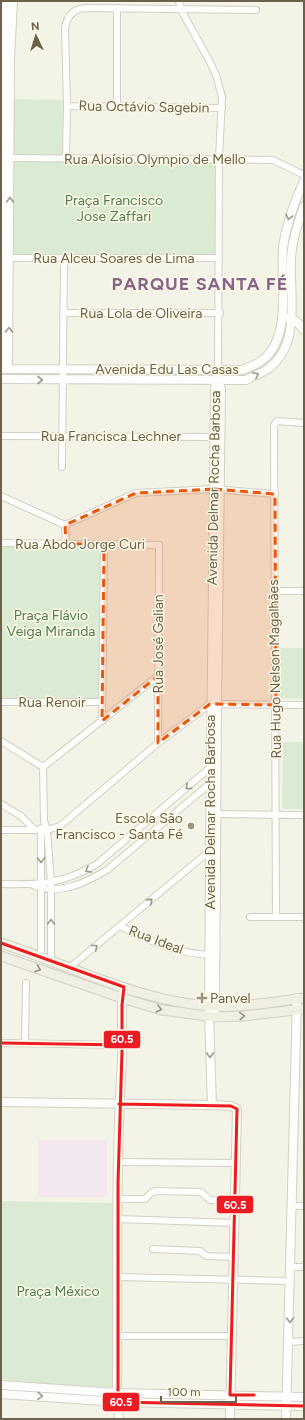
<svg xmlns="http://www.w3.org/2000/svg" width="305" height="1420" viewBox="0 0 305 1420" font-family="Figtree,sans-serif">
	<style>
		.education { fill: #f3e8ef }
		.green { fill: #dbebd3 }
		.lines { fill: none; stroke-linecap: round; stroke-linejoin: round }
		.street-casing { stroke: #d2cfc6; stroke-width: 8 }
		.secondary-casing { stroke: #d3d0c6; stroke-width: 10 }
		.primary-casing { stroke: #d3cfc5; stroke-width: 11 }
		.street { stroke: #fdfdfb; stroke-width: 6 }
		.secondary { stroke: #fdfdfb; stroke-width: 8 }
		.primary { stroke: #f0efe4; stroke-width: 9 }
		.bus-1-casing { stroke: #fdfae8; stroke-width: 6 }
		.bus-1 { stroke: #ed1c24; stroke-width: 3 }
		.oneway { stroke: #a09889 }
		.oneway2 { stroke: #9c9381 }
		.marked { fill: #e8590c; fill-opacity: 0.2; stroke: #e8590c; stroke-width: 3; stroke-dasharray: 8 5; stroke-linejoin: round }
		.poi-dot { fill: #9d9482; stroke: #fdfae8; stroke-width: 1.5 }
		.labels { text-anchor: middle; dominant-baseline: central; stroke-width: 3; stroke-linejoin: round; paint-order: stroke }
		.street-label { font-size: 14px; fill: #6e614b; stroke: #fdfae8 }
		.park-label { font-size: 14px; fill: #4c7d4b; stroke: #fdfae8 }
		.poi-label { font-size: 14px; fill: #6e614b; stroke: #fdfae8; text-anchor: end }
		.district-label { font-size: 18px; font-weight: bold; letter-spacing: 1px; fill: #88648b; stroke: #fdfae8 }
		.line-badge { stroke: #fdfae8; stroke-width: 1.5 }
		.badge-label { font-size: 11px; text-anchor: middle; font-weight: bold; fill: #fff }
	</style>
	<rect width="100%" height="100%" fill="#f4f3e7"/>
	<path class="education" d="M38,1140H107V1197H38Z"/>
	<path class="green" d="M13,99L63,100L62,155H12Z
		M13,162H216V255H13Z
		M1,547H101L99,699H1Z
		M280,648H304V699L279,698Z
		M283,742H304V809H282Z
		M1,1201L115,1203L114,1388L30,1383L1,1379Z"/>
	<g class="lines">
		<defs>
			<path id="street" d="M179,1L181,10L210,62L216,75L222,97L219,159L218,370
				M67,106L222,108
				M117,106V8
				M7,158L273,160L304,175
				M66,158L67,106L65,28C67,16 73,9 85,8L256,10
				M10,258H219
				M63,313H220
				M1,436L217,437
				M62,467L64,258
				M1,496L65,525
				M65,525L136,493L214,489L275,494
				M65,525L66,544
				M1,543L159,545L158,743
				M274,591H304
				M1,702H102
				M102,721L104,544
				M1,741L43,767
				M43,767L44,821L47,830L51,883V961
				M43,767L158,676
				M1,804L21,816L35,830
				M214,814L304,815
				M1,830H47L60,826L158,743L210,704L304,705
				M1,884C40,885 63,884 97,864L212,766
				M33,885C59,896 85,883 107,870L213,781
				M250,917H304
				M276,917L274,425L277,421L304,423
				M120,926C153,942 176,954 213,955
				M41,958V828
				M69,968L212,849
				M1,1043L124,1045
				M25,1043L26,983
				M118,1162L236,1163
				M118,1199H145L152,1192L156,1191L201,1192L210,1200L225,1201
				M292,1206H304
				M118,1219L235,1223
				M153,1249L200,1251L206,1256L234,1257
				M290,1267H304
				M118,1277L290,1281
				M117,1336H231
				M289,1342L304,1341"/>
			<path id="secondary" d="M288,318L296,321L304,330
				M1,369L242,370C247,368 253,366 258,363C294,342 280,282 283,248C286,224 294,203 304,181
				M1,369L3,60L5,1
				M8,369L10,60L13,1
				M1,379L246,380C253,376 262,373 268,369C302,343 289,295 291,259C292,240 298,223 304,206
				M215,1012L217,704L221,389L218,381
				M1,1102L212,1105L231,1106L237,1109L230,1419
				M212,1105L209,1016L210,851L215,389L218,370
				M1,1385L117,1393L304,1397
				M1,1394L118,1402L304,1406
				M119,1419L117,1388C118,1279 115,1169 122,1060C124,1035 119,1012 124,987
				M286,1419L297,998"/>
			<path id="primary" d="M1,943C70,965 137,1001 210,1006C241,1008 274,1002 304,998
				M1,956L122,998L162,1010L215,1017L243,1016L304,1009"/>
		</defs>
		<use href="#street" class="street-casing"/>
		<use href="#secondary" class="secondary-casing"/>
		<use href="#primary" class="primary-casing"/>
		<use href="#street" class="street"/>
		<use href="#secondary" class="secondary"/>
		<use href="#primary" class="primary"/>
		<defs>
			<path id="bus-1" d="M1,943L124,987L122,1005V1051L118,1183V1402L304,1406
				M1,1043L124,1045
				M119,1104L231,1106L237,1109L230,1395H254"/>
		</defs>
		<use href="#bus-1" class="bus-1-casing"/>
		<use href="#bus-1" class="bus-1"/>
	</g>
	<defs><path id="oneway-chevron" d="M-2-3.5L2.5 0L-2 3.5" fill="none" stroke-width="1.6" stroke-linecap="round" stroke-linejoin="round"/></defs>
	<g class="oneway">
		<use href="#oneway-chevron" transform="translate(10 200) rotate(-90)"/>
		<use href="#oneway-chevron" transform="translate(289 217) rotate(104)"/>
		<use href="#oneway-chevron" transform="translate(9 330) rotate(-89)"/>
		<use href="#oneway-chevron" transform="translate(256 375) rotate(-27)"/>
		<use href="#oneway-chevron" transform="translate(40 380)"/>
		<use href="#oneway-chevron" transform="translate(188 787) rotate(139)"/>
		<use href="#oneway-chevron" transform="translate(41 860) rotate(90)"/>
		<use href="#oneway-chevron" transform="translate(88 870) rotate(150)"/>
		<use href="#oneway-chevron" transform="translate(150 901) rotate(-40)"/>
		<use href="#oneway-chevron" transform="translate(51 922) rotate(-90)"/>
		<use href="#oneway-chevron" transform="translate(95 947) rotate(-39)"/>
		<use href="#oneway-chevron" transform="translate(210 1055) rotate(89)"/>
		<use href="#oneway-chevron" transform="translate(290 1320) rotate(90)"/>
		<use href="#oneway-chevron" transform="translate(40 1396) rotate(4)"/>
	</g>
	<g class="oneway2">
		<use href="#oneway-chevron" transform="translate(38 969) rotate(20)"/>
		<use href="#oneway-chevron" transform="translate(159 1009) rotate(14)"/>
		<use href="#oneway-chevron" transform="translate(242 1016) rotate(-3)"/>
	</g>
	<path class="marked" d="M214,489L275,494L276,705L210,704L158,743V676L102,721L104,544H66L65,525L136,493Z"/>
	<g class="poi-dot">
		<circle cx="191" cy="826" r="4"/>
		<path d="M200 992h4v4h4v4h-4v4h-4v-4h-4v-4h4z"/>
	</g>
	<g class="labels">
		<g class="street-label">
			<text transform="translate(144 107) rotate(1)">Rua Octávio Sagebin</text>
			<text x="155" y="159">Rua Aloísio Olympio de Mello</text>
			<text x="114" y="258">Rua Alceu Soares de Lima</text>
			<text x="141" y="313">Rua Lola de Oliveira</text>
			<text x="167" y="369">Avenida Edu Las Casas</text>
			<text x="111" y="436">Rua Francisca Lechner</text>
			<text transform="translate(214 488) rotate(-89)">Avenida Delmar Rocha Barbosa</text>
			<text x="80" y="544">Rua Abdo Jorge Curi</text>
			<text transform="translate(158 644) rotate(-90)">Rua José Galian</text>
			<text transform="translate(275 669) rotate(-91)">Rua Hugo Nelson Magalhães</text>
			<text x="52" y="702">Rua Renoir</text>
			<text transform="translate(210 812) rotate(-90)">Avenida Delmar Rocha Barbosa</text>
			<text transform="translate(156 940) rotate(21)">Rua Ideal</text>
		</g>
		<g class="park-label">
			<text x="114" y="200">Praça Francisco<tspan x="114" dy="16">Jose Zaffari</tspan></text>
			<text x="51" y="615">Praça Flávio<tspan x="51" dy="16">Veiga Miranda</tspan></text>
			<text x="58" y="1291">Praça México</text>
		</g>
		<g class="poi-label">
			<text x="183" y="818">Escola São<tspan x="183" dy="16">Francisco - Santa Fé</tspan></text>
			<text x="210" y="998" text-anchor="start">Panvel</text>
		</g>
		<g class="district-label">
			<text x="200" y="284">PARQUE SANTA FÉ</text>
		</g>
	</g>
	<g class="line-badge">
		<rect x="103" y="1030" width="38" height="19" rx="4" fill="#ed1c24"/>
		<rect x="216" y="1195" width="38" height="19" rx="4" fill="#ed1c24"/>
		<rect x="102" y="1392" width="38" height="20" rx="4" fill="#ed1c24"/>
	</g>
	<g class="badge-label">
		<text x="122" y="1043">60.5</text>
		<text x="235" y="1209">60.5</text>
		<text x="121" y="1406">60.5</text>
	</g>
	<rect width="305" height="1420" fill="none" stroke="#6e614b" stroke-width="4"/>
	<g transform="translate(36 36) rotate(356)" stroke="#fdfae8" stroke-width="3" paint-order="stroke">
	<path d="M0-3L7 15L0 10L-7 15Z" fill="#6e614b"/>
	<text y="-6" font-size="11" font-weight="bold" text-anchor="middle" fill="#6e614b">N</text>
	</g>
	<path d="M161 1396v6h75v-6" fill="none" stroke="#6e614b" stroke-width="2"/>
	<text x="167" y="1396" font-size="12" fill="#6e614b" stroke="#fdfae8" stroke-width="3" paint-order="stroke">100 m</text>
</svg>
